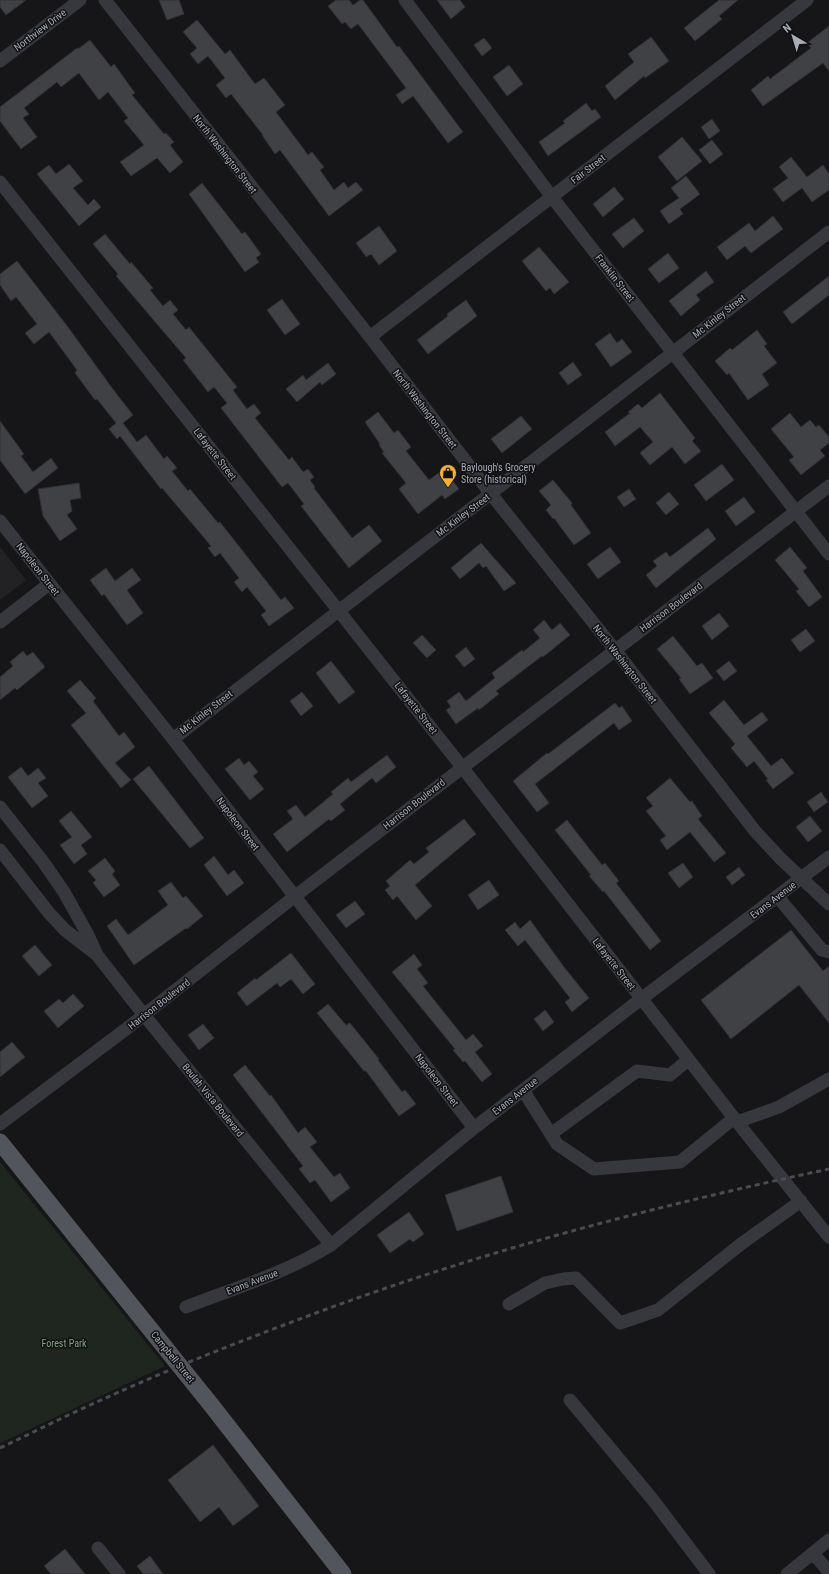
<svg xmlns="http://www.w3.org/2000/svg" width="829" height="1574" viewBox="0 0 829 1574" font-family="'Roboto Condensed',sans-serif">
	<style>
		.built { fill: #222225 }
		.green { fill: #1e261f }
		.building { fill: #404145; stroke: #303034 }
		.lines { fill: none; stroke-linecap: round; stroke-linejoin: round }
		.minor { stroke: #37383d; stroke-width: 13 }
		.major { stroke: #53555c; stroke-width: 17 }
		.rail { stroke: #4a4c52; stroke-width: 3; stroke-dasharray: 5 4; stroke-linecap: butt }
		.labels { text-anchor: middle; dominant-baseline: central; stroke-width: 3; stroke-linejoin: round; paint-order: stroke }
		.street-label { font-size: 10px; fill: #a8adb8; stroke: #111113 }
		.poi-label { font-size: 10px; fill: #a8adb8; stroke: #111113; text-anchor: start }
		.park-label { font-size: 10px; fill: #7fa381; stroke: #111113 }
	</style>
	<rect width="100%" height="100%" fill="#161618"/>
	<path class="built" d="M0,547L26,580L0,600Z"/>
	<path class="green" d="M0,1162L165,1366L0,1443Z"/>
	<path class="building" d="M0,0H26L6,15L0,7Z
		M159,0H179L184,14L167,20Z
		M336,0H349L353,5L360,0H363L397,47L399,46L463,132L448,143L413,96L402,104L396,95L406,88L358,24L351,29L345,22L342,24L328,6Z
		M437,0H460L465,7L451,19Z
		M719,0H738L719,16L722,19L695,41L684,28Z
		M197,20L225,54L230,50L255,84L264,78L285,105L276,112L308,155L312,152L324,167L320,170L334,190L344,182L348,188L356,182L363,190L329,216L280,150L275,154L262,135H263L231,94L226,98L216,85L225,78L208,56L198,64L190,54L197,48L183,32Z
		M829,26V71L823,63L763,106L751,90L768,76L770,79L811,48L807,43Z
		M651,37L669,61L645,78L644,76L615,100L605,86L634,62L628,54Z
		M484,38L492,48L482,56L474,45Z
		M90,40L111,67L114,64L135,93L132,95L164,134L166,133L174,142L170,145L183,162L170,173L157,158L131,176L120,162L144,145L124,121L128,118L108,92L99,100L79,73L61,87L57,82L24,108L29,114L23,118L37,137L21,149L0,121V107L77,48L78,49Z
		M509,65L523,84L507,96L493,77Z
		M586,103L592,111L595,109L601,117L548,156L539,142L565,123L563,121Z
		M712,119L720,131L709,139L701,127Z
		M682,137L702,161L677,181L658,157Z
		M712,140L723,154L710,164L699,150Z
		M791,157L807,177L823,165L829,174V190L812,202L802,188L783,202L773,189L788,178L779,167Z
		M69,164L83,181L73,188L88,205L94,199L101,207L79,226L37,174L49,165L56,174Z
		M686,176L700,194L680,209L683,214L669,224L660,211L679,198L671,188Z
		M202,183L242,234L245,232L261,254L256,258L259,262L245,272L189,194Z
		M614,187L624,199L603,217L593,204Z
		M773,216L783,229L751,253L745,246L727,260L717,247L749,223L755,231Z
		M634,218L644,231L623,248L612,234Z
		M379,226L397,251L379,265L371,254L366,257L356,243Z
		M105,234L130,264L131,262L153,288L150,290L163,306L170,300L178,310L173,314L186,330L189,327L237,387L233,390L247,409L254,404L261,413L255,418L289,460L292,457L303,472L308,469L314,477L310,480L315,487L314,488L352,538L369,525L382,541L349,568L301,506L304,504L288,483L282,487L221,408L227,403L214,387L208,392L183,360L186,358L116,276L118,274L93,244Z
		M539,247L569,282L554,294L550,288L546,291L522,261Z
		M668,253L679,268L659,283L648,269Z
		M17,261L68,327L112,388L133,415L123,423L137,442L146,435L164,459L167,456L177,468L172,471L188,491L190,489L218,523L220,522L281,600L285,597L294,608L269,626L261,615L266,611L247,587L242,592L234,582L239,578L220,553L215,557L208,548L211,546L162,488L161,489L120,436L117,439L109,429L116,423L97,399L95,400L75,373L77,370L49,332L34,344L25,333L37,324L16,297L11,301L0,285V274Z
		M706,271L714,282L696,295L700,300L681,316L669,301Z
		M829,276V295L792,324L783,312Z
		M282,299L300,324L285,335L267,310Z
		M466,300L477,316L428,354L417,340L448,316L447,314Z
		M757,330L767,344L764,346L777,363L762,374L769,385L748,400L729,373L727,375L715,361L730,348L732,350Z
		M610,333L617,343L622,339L632,352L611,367L595,344Z
		M573,362L582,375L568,385L559,373Z
		M328,363L336,374L322,385L320,382L297,402L286,389L303,375L306,380Z
		M660,393L695,438L692,441L701,451L685,464L672,447L650,465L640,453L653,442L640,427L615,446L605,432L630,413L628,412L638,404L642,408Z
		M378,412L394,433L398,430L411,447L406,451L429,480L444,469L459,489L445,499L442,495L418,514L399,489L406,483L382,453L384,452L379,445L380,444L365,422Z
		M790,413L801,427L810,420L816,427L819,425L829,437V443L820,450L825,456L801,475L789,460L794,457L771,429Z
		M521,416L532,429L502,453L491,439Z
		M0,421L24,454L21,456L33,472L51,458L58,468L25,494L0,460Z
		M722,464L734,480L706,501L694,485Z
		M553,480L572,503L571,505L591,533L574,545L554,518L553,519L546,510L551,505L539,491Z
		M79,483L81,498L70,500L72,511L67,515L77,529L60,541L43,516L38,489Z
		M629,489L636,499L624,507L617,497Z
		M669,492L679,504L666,515L656,503Z
		M744,497L755,512L736,526L725,511Z
		M708,528L716,539L656,588L646,575L657,566L653,561L666,552L670,557Z
		M481,543L516,583L504,591L486,566L483,568L479,563L460,579L451,568Z
		M610,547L621,562L598,579L587,564Z
		M790,547L807,568L803,571L822,597L809,607L796,591L799,589L775,560Z
		M106,568L115,581L132,568L141,580L127,590L143,613L127,625L104,594L102,596L90,580Z
		M719,613L729,626L712,640L702,626Z
		M544,620L552,630L560,623L570,635L543,657L542,656L496,691L499,694L479,710L478,708L456,724L446,710L451,707L447,701L459,692L466,701L495,678L492,673L522,650L523,652L540,638L533,630Z
		M806,629L815,641L800,652L791,640Z
		M422,635L436,650L427,658L413,643Z
		M673,636L697,666L702,663L713,678L690,694L679,679L681,678L657,649Z
		M466,647L475,659L464,667L455,656Z
		M23,651L27,656L33,652L45,667L17,690L15,688L0,700V677L13,666L10,662Z
		M331,661L355,692L339,704L316,673Z
		M729,661L737,671L724,681L716,671Z
		M80,680L96,698L93,701L119,736L124,732L135,747L115,763L131,780L121,788L71,725L86,713L67,691Z
		M302,692L313,706L301,716L290,701Z
		M724,700L744,725L762,712L768,720L747,736L771,766L782,758L794,773L773,789L766,780L768,779L754,761L747,767L731,748L735,744L709,713Z
		M615,703L619,708L622,706L632,721L619,730L614,723L535,784L549,803L537,812L513,781L547,753L548,754Z
		M387,755L396,767L376,783L372,778L340,804L345,810L331,821L329,819L287,852L273,834L293,819L287,811L296,805L305,817L333,794L331,792L348,778L351,782Z
		M239,758L244,765L249,761L258,772L253,776L264,789L250,800L225,769Z
		M149,766L204,838L190,848L133,779Z
		M21,767L28,776L38,768L46,778L38,783L48,796L32,808L8,777Z
		M670,778L690,802L692,801L702,816L698,819L726,853L714,862L690,832L667,850L660,840L666,836L646,811L653,806L646,798Z
		M821,792L828,802L814,812L807,802Z
		M71,811L92,837L81,845L87,854L74,864L60,845L72,837L59,821Z
		M810,816L822,831L808,842L796,827Z
		M464,819L476,834L415,885L432,906L416,920L397,896L393,900L385,890L390,886L386,881L410,860L414,864L429,852L426,848Z
		M567,820L602,865L605,863L619,881L616,883L661,941L650,950L604,891L603,892L589,876L591,875L555,830Z
		M214,856L228,875L234,870L244,883L227,896L204,865Z
		M105,858L115,871L112,874L120,885L104,897L93,883L96,880L88,871Z
		M683,863L693,877L679,888L668,873Z
		M739,867L745,875L732,885L726,877Z
		M489,880L499,895L478,910L468,895Z
		M171,882L183,898L186,896L203,916L187,929L186,928L134,965L107,926L116,919L128,935L168,905L158,891Z
		M355,901L365,914L346,928L336,915Z
		M530,920L564,967L589,998L572,1012L565,1002L570,998L525,940L518,946L505,930L515,922L520,929Z
		M791,930L823,971L829,966V1023L799,985L731,1039L701,1000Z
		M35,945L52,965L39,976L22,956Z
		M291,953L315,984L303,994L291,979L280,987L277,983L247,1006L237,993L255,978L256,980Z
		M414,954L422,965L417,969L428,983L423,986L466,1040L473,1034L483,1046L475,1052L492,1074L482,1082L465,1061L463,1062L453,1050L455,1049L392,972Z
		M73,994L84,1006L58,1028L44,1011L59,999L63,1003Z
		M328,1004L346,1025L350,1023L379,1059L378,1060L402,1092L405,1090L416,1104L399,1116L366,1071H364L317,1013Z
		M545,1010L554,1022L543,1031L534,1019Z
		M203,1024L214,1038L199,1050L188,1035Z
		M12,1042L25,1057L0,1077V1052Z
		M245,1065L270,1096L271,1095L298,1133L305,1127L317,1142L310,1147L334,1177L340,1173L350,1188L331,1202L315,1180L310,1183L299,1169L303,1166L233,1075Z
		M501,1176L513,1212L457,1231L445,1195Z
		M409,1212L424,1234L413,1242L410,1239L390,1253L377,1235Z
		M213,1445L259,1506L233,1526L219,1507L200,1522L168,1480Z
		M65,1549L85,1574H51L44,1566Z
		M150,1556L163,1574H143L137,1566Z"/>
	<g class="lines">
		<path class="minor" d="M105,0L370,337L491,494L615,650L755,831L781,859L829,904
			M405,0L552,197L829,554
			M0,61L80,0
			M0,182L462,767L734,1118L829,1237
			M370,337L807,0
			M0,521L173,739L474,1128
			M0,622L49,584
			M173,739L829,232
			M0,807L44,863L64,892L88,935L97,955L144,1015L331,1245
			M0,850L49,913L65,930L96,954
			M777,896L822,950L829,952
			M523,1090L557,1144L594,1169L680,1162L734,1118
			M737,1122L779,1107L829,1079
			M0,1124L130,1026L294,897L829,486
			M551,1134L637,1071L670,1075L688,1060
			M509,1304L545,1283L563,1279L576,1278L620,1323L658,1310L741,1244L801,1201
			M186,1307C235,1288 286,1273 331,1245L474,1128L641,999L829,857
			M570,1400L653,1500L709,1574
			M98,1548L119,1574
			M813,1553L829,1572
			M787,1574L829,1540"/>
		<path class="major" d="M0,1142L212,1406L343,1574"/>
		<path class="rail" d="M0,1448C36,1431 71,1413 108,1397C176,1366 246,1339 316,1313C483,1251 655,1206 829,1169"/>
	</g>
	<defs>
		<symbol id="shop-pin" viewBox="-11 -11 22 30"><path d="M0 17L-7.5 6A9.5 9.5 0 1 1 7.5 6Z" fill="#f2b134" stroke="#111113"/><path d="M-5-2.5h2.3a2.7 3.5 0 0 1 5.4 0H5L5.5 6h-11ZM-1.5-2.5h3a1.5 2.3 0 0 0-3 0Z" fill="#111"/></symbol>
	</defs>
	<g fill-rule="evenodd">
		<use href="#shop-pin" x="438" y="463" width="20" height="27"/>
	</g>
	<g class="labels">
		<g class="street-label">
			<text transform="translate(40 30) rotate(-37)">Northview Drive</text>
			<text transform="translate(225 154) rotate(52)">North Washington Street</text>
			<text transform="translate(588 169) rotate(-38)">Fair Street</text>
			<text transform="translate(615 278) rotate(52)">Franklin Street</text>
			<text transform="translate(719 316) rotate(-38)">Mc Kinley Street</text>
			<text transform="translate(425 409) rotate(52)">North Washington Street</text>
			<text transform="translate(215 454) rotate(52)">Lafayette Street</text>
			<text transform="translate(463 515) rotate(-37)">Mc Kinley Street</text>
			<text transform="translate(38 569) rotate(52)">Napoleon Street</text>
			<text transform="translate(671 607) rotate(-37)">Harrison Boulevard</text>
			<text transform="translate(625 664) rotate(52)">North Washington Street</text>
			<text transform="translate(416 708) rotate(52)">Lafayette Street</text>
			<text transform="translate(206 712) rotate(-38)">Mc Kinley Street</text>
			<text transform="translate(414 804) rotate(-38)">Harrison Boulevard</text>
			<text transform="translate(238 824) rotate(53)">Napoleon Street</text>
			<text transform="translate(773 900) rotate(-37)">Evans Avenue</text>
			<text transform="translate(614 964) rotate(52)">Lafayette Street</text>
			<text transform="translate(159 1004) rotate(-38)">Harrison Boulevard</text>
			<text transform="translate(437 1080) rotate(52)">Napoleon Street</text>
			<text transform="translate(515 1096) rotate(-38)">Evans Avenue</text>
			<text transform="translate(213 1100) rotate(51)">Beulah Vista Boulevard</text>
			<text transform="translate(252 1282) rotate(-21)">Evans Avenue</text>
			<text transform="translate(173 1357) rotate(51)">Campbell Street</text>
		</g>
		<g class="poi-label">
			<text x="461" y="467">Baylough's Grocery<tspan x="461" dy="12">Store (historical)</tspan></text>
		</g>
		<g class="park-label">
			<text x="64" y="1343">Forest Park</text>
		</g>
	</g>
	<g transform="translate(793 36) rotate(322)" stroke="#111113" stroke-width="3" paint-order="stroke">
	<path d="M0-3L7 15L0 10L-7 15Z" fill="#a8adb8"/>
	<text y="-6" font-size="11" font-weight="bold" text-anchor="middle" fill="#a8adb8">N</text>
	</g>
</svg>
